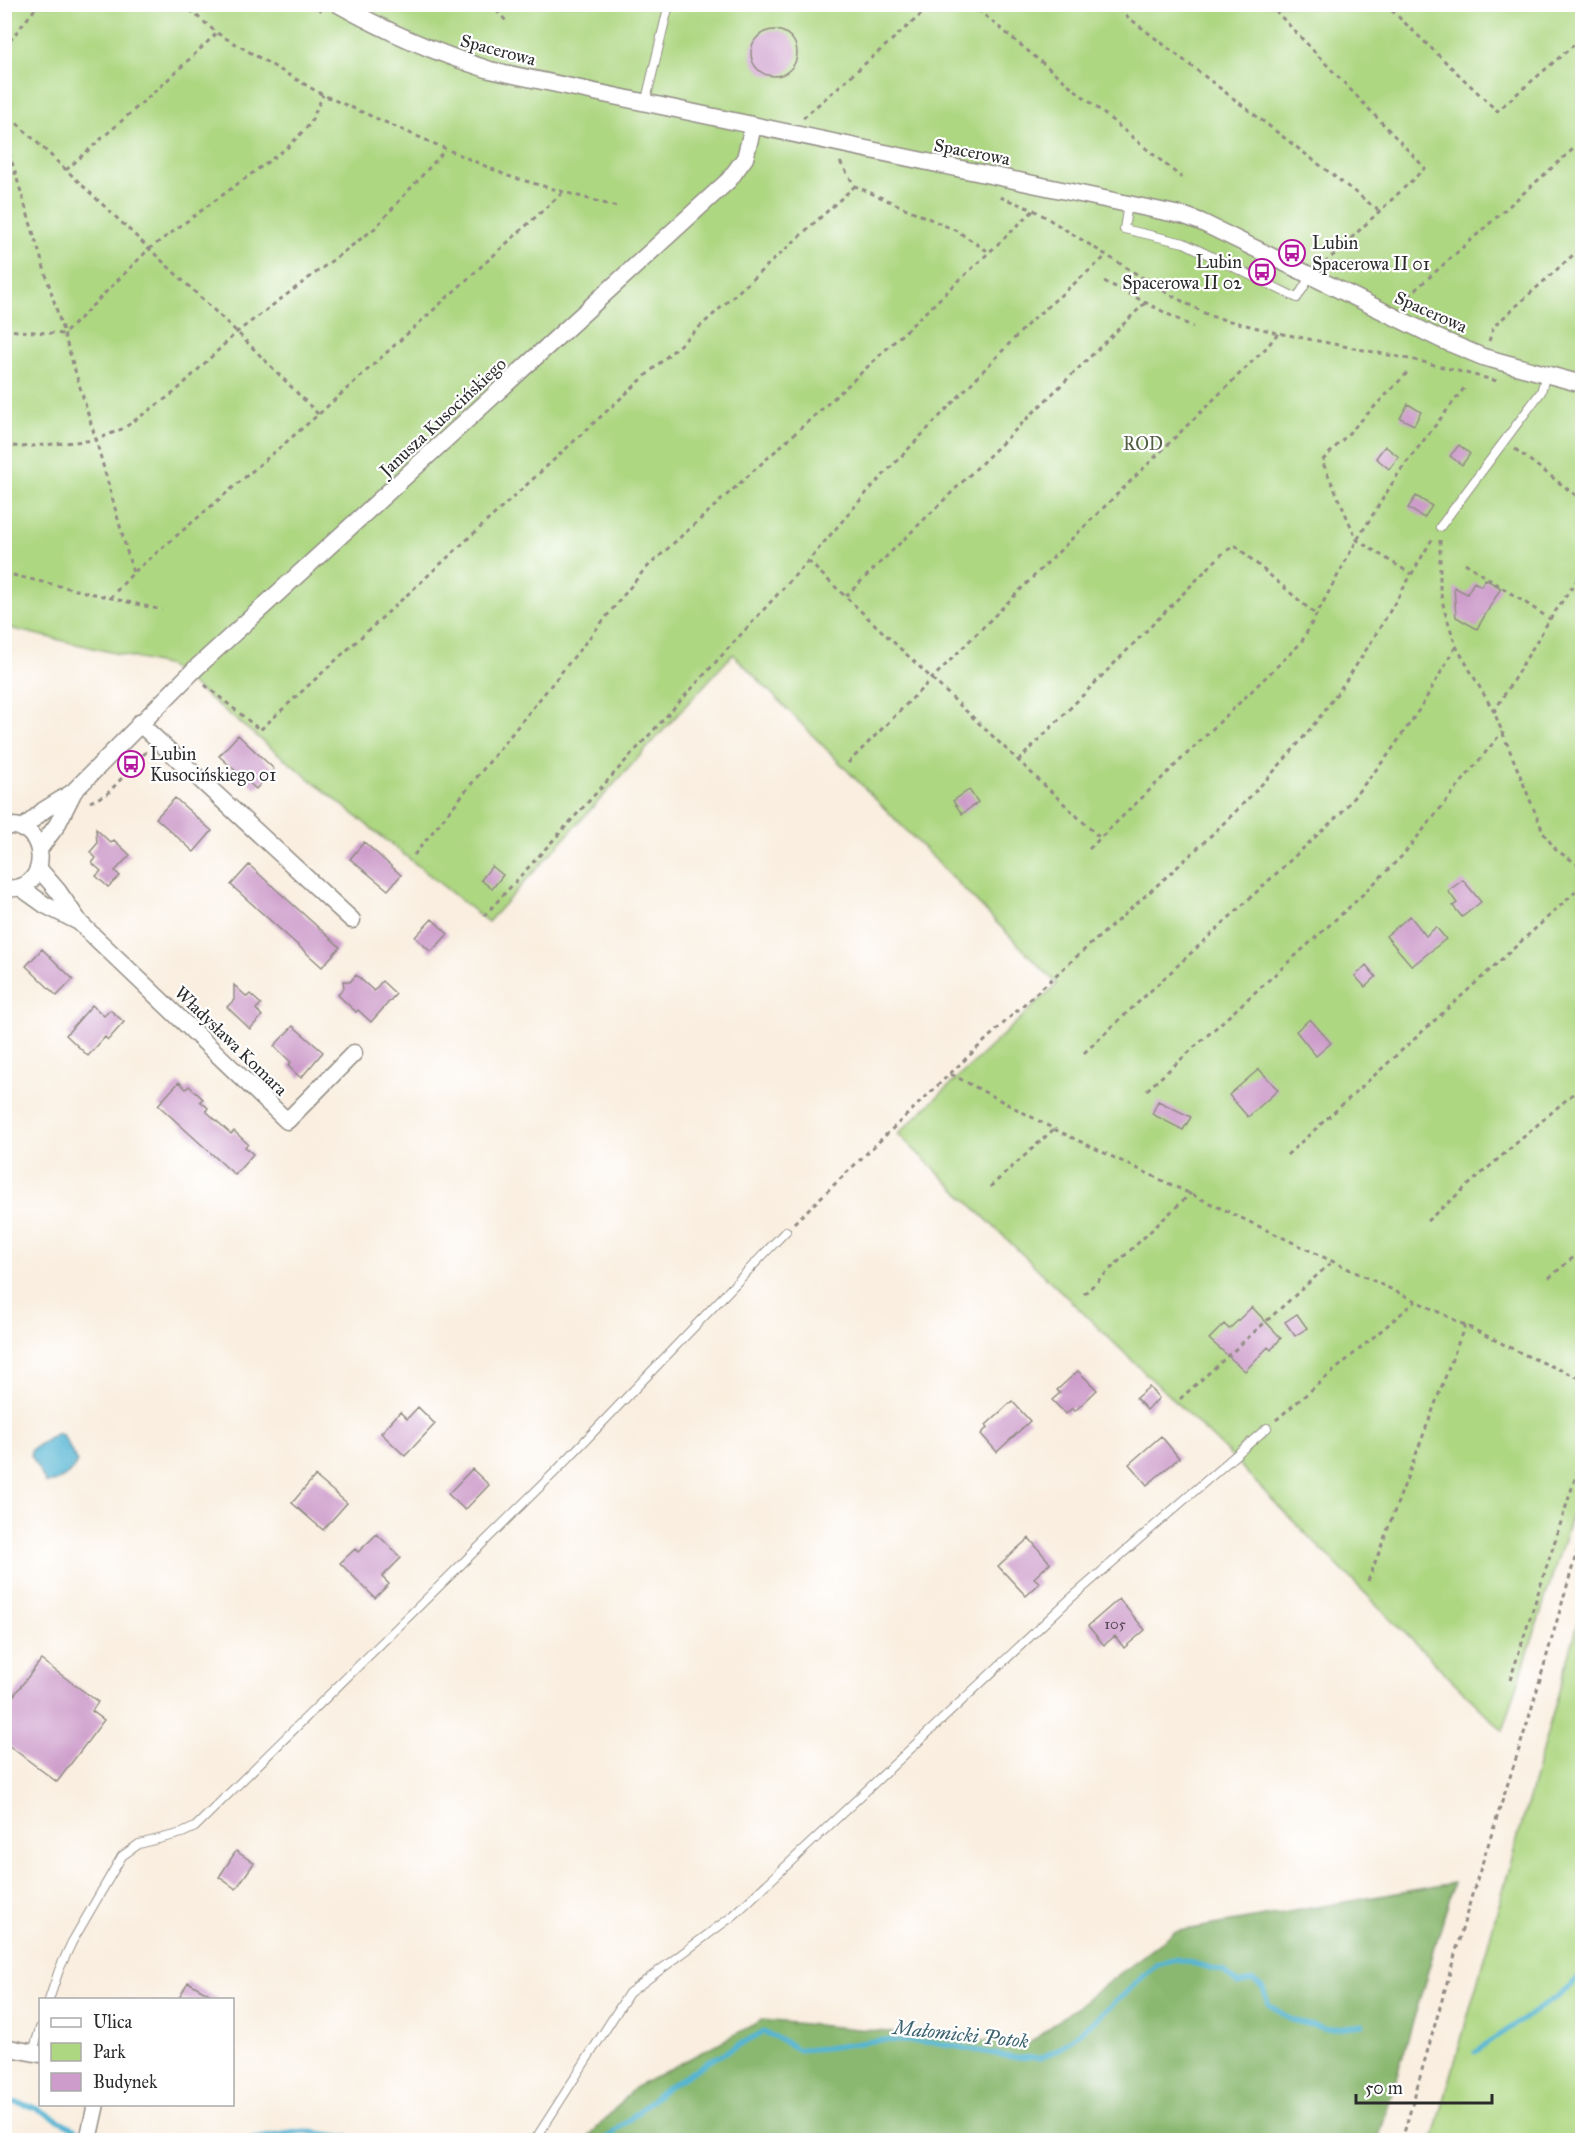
<svg xmlns="http://www.w3.org/2000/svg" width="1587" height="2145" viewBox="0 0 1587 2145" font-family="'IM FELL Great Primer',serif">
	<style>
		.green { fill: #aed782; stroke: #6c8156; stroke-width: 1.5 }
		.forest { fill: #8ab870; stroke: #5a724e; stroke-width: 1.5 }
		.water { fill: #54b5d3; stroke: #40707f; stroke-width: 1.5 }
		.lines { fill: none; stroke-linecap: round; stroke-linejoin: round }
		.stream { stroke: #54b5d3; stroke-width: 5 }
		.building { fill: #cd9ccb }
		.service-casing { stroke: #928c85; stroke-width: 10 }
		.minor-casing { stroke: #928c85; stroke-width: 19 }
		.path { stroke: #928c85; stroke-width: 3; stroke-dasharray: 4.5 4.5; stroke-linecap: butt }
		.service { stroke: #fff; stroke-width: 8 }
		.minor { stroke: #fff; stroke-width: 16 }
		.labels { text-anchor: middle; dominant-baseline: central; stroke-width: 4.5; stroke-linejoin: round; paint-order: stroke }
		.number-label { font-size: 15px; fill: #544753 }
		.street-label { font-size: 18px; fill: #2b2b2b; stroke: #fff }
		.poi-label { font-size: 18px; fill: #2b2b2b; stroke: #fff; text-anchor: start }
		.park-label { font-size: 18px; fill: #525f45; stroke: #fff }
		.water-label { font-size: 20px; font-style: italic; fill: #3b626e; stroke: #fff }
	</style>
	<rect width="100%" height="100%" fill="#fff"/>
	<filter id="ink" filterUnits="userSpaceOnUse"><feTurbulence type="fractalNoise" baseFrequency=".0167" numOctaves="2"/><feDisplacementMap in="SourceGraphic" scale="12" xChannelSelector="R" yChannelSelector="G"/><feConvolveMatrix kernelMatrix="1 2 1 2 8 2 1 2 1" color-interpolation-filters="sRGB"/></filter>
	<filter id="wash" filterUnits="userSpaceOnUse"><feTurbulence type="fractalNoise" baseFrequency=".008" numOctaves="4" result="noise"/><feDisplacementMap in="SourceGraphic" scale="24" xChannelSelector="R" yChannelSelector="G"/><feGaussianBlur stdDeviation="1.35" result="paint"/><feColorMatrix in="noise" values="0 0 0 0 0 0 0 0 0 0 0 0 0 0 0 0 0 1.4 0 .05"/><feComposite in="paint" operator="in"/></filter>
	<g filter="url(#wash)">
		<rect width="100%" height="100%" fill="#f9eedf"/>
		<path class="green" d="M5,5H1582V1483L1503,1731L1281,1509L1226,1451L898,1134L1057,984L733,654L488,922L169,666L5,627Z
			M1582,1609V2140H1433Z"/>
		<path class="forest" d="M1454,1883L1378,2140H586L634,2088L762,2020L1027,2045L1174,1932Z"/>
		<path class="water" d="M57,1433L63,1435L77,1462C73,1473 58,1483 46,1483L31,1455V1450Z"/>
		<g class="lines">
			<path class="stream" d="M1475,2052L1556,1997L1582,1976
				M4,2102C32,2101 52,2118 76,2129
				M246,2140L304,2131L369,2140
				M605,2140L666,2088L713,2059L763,2032L778,2038L799,2050L826,2048L880,2040L938,2043L1011,2057L1041,2058L1060,2048L1099,2017L1157,1964L1176,1959L1223,1971L1238,1984L1253,1980L1263,1988L1268,2004L1292,2020L1327,2029L1363,2025"/>
		</g>
		<g id="blocks">
			<path class="building" d="M751 53a23 23 0 1 1 46 0a23 23 0 1 1-46 0Z
				M1408,404L1421,412L1414,425L1400,418Z
				M1459,445L1470,454L1462,465L1450,456Z
				M1385,446L1399,457L1389,469L1376,458Z
				M1416,496L1432,506L1424,518L1408,508Z
				M1485,579L1501,588L1477,629L1456,617L1454,587L1467,594L1474,582L1481,586Z
				M238,735L274,769L256,789L219,756Z
				M969,790L978,802L962,814L953,801Z
				M175,798L212,831L194,852L156,818Z
				M96,829L111,843L114,840L130,855L115,871L120,876L108,887L96,876L101,871L92,863L96,858L90,852L97,844Z
				M364,842L401,875L388,890L350,859Z
				M249,865L340,947L322,967L231,885Z
				M492,866L503,875L492,889L481,880Z
				M1463,880L1481,902L1462,917L1453,906L1457,903L1448,891Z
				M1410,916L1426,936L1436,927L1446,939L1412,966L1386,936Z
				M432,919L448,934L431,952L415,937Z
				M42,949L73,979L57,996L26,966Z
				M1366,965L1376,977L1365,987L1355,976Z
				M356,975L374,991L382,981L396,994L371,1022L358,1010L356,1012L338,995L344,988L343,981L350,982Z
				M234,985L247,997L250,994L261,1004L256,1009L262,1016L250,1029L227,1007L234,1000Z
				M92,1005L104,1016L110,1010L124,1022L108,1040L105,1037L88,1056L66,1035Z
				M1310,1019L1331,1043L1316,1056L1296,1031Z
				M293,1026L323,1052L301,1078L288,1066L291,1062L274,1046Z
				M1259,1069L1278,1090L1248,1117L1229,1095Z
				M179,1082L186,1089L189,1086L203,1099L200,1101L208,1108L206,1111L231,1134L234,1131L248,1144L245,1147L253,1154L235,1175L158,1105Z
				M1158,1101L1191,1117L1183,1130L1152,1114Z
				M1252,1307L1281,1338L1271,1350L1268,1347L1245,1371L1209,1339L1224,1324L1229,1329Z
				M1297,1314L1307,1328L1295,1336L1285,1322Z
				M1078,1371L1097,1390L1075,1411L1072,1408L1066,1414L1052,1400L1060,1393L1057,1390Z
				M1149,1387L1159,1398L1147,1410L1136,1398Z
				M1012,1401L1030,1421L997,1452L981,1434L988,1427L986,1425Z
				M418,1407L435,1424L405,1456L381,1433L400,1412L407,1419Z
				M1161,1436L1179,1458L1147,1485L1129,1464Z
				M472,1469L489,1485L465,1510L448,1494Z
				M315,1476L347,1503L323,1530L292,1503Z
				M377,1534L401,1558L382,1577L389,1584L375,1598L340,1563L355,1549L358,1552Z
				M1029,1538L1050,1563L1034,1578L1040,1583L1026,1596L998,1566Z
				M1119,1599L1145,1630L1124,1648L1115,1636L1104,1645L1088,1626Z
				M41,1660L98,1702L92,1711L104,1720L57,1782L4,1742V1708Z
				M236,1851L254,1863L236,1889L219,1877Z
				M188,1982L220,2000H178Z"/>
		</g>
	</g>
	<g filter="url(#ink)">
		<use href="#blocks" fill-opacity="0" stroke="#928c85" stroke-width="1.5"/>
		<g class="lines">
			<defs>
				<path id="service" d="M645,104L669,4
					M1128,204L1124,229L1184,243L1297,298L1310,277
					M1440,527L1541,392L1546,374
					M49,2000L59,1970L72,1942L122,1856L139,1844L182,1833L195,1827L556,1471L786,1231
					M33,2052L40,2028
					M535,2140L629,1993L734,1915L1070,1599L1267,1428"/>
				<path id="minor" d="M338,4C387,32 436,53 490,70L1185,216L1201,222L1440,339L1483,357L1582,384
					M139,723L352,920
					M4,827C49,817 54,895 4,888
					M22,829L44,810L73,792L196,668L729,180L745,158L753,127
					M40,848L57,825L73,793
					M39,869L58,891L80,923L287,1121L354,1053
					M20,887L45,905L79,922
					M4,2047L40,2054
					M88,2140L96,2104"/>
			</defs>
			<use href="#service" class="service-casing"/>
			<use href="#minor" class="minor-casing"/>
			<path class="path" d="M183,4L217,33L323,95L508,176L617,207
				M310,4L322,11
				M490,4L508,23
				M971,4L1182,178
				M1111,4L1378,210
				M1269,4L1425,168L1325,263
				M1385,4L1497,111L1582,38
				M1573,4L1582,15
				M4,48L39,4
				M4,111L237,332L318,414
				M803,118L933,4
				M4,136L96,440L133,573
				M840,162L855,186L957,231L989,252
				M66,170L161,86L217,33
				M1000,197L1034,210L1167,293L1210,316L1278,333L1419,361L1497,381
				M1104,281L1193,327
				M1405,304L1406,298L1582,141
				M4,330L64,334L149,249L288,147L310,124L323,95
				M1489,341L1494,326L1582,247
				M1407,373L1322,461L1357,540L1411,574
				M4,445L22,447L96,440L124,428L175,392L237,332L374,229L445,150
				M1515,449L1582,500
				M1440,540V588L1444,609L1456,646L1494,712L1544,834L1556,850L1582,867
				M808,561L1100,838
				M1465,563L1550,619
				M4,573L162,610
				M846,596L1145,303
				M110,598L133,573L319,414L562,193
				M205,685L260,730L609,409L855,186
				M1494,712L1550,619L1582,573
				M1018,761L1225,551L1236,546L1315,614
				M848,763L1032,578L1267,347L1278,333
				M90,802L107,794L147,751
				M1089,849L1301,643L1357,540L1400,471L1465,387
				M414,855L644,570L845,388L1034,210
				M484,916L808,561L869,490L1032,320L1106,256
				M1084,1053L1341,813L1388,755L1421,707L1456,646
				M951,1074L1054,1129L1416,1301L1523,1354L1582,1379
				M1147,1090L1356,901L1402,856L1502,732
				M1287,1155L1582,886
				M990,1187L1054,1129
				M1427,1221L1582,1086
				M794,1223C881,1140 967,1056 1056,975C1143,897 1237,820 1311,728C1359,668 1395,602 1434,536
				M1549,1278L1582,1250
				M1084,1294L1191,1193
				M1180,1399L1333,1261
				M1276,1420L1416,1301
				M1368,1581L1465,1325
				M1510,1680L1582,1457
				M1402,2140L1472,1895L1528,1721L1582,1534"/>
			<use href="#service" class="service"/>
			<use href="#minor" class="minor"/>
		</g>
	</g>
	<defs>
		<symbol id="bus-ring" viewBox="-11 -11 22 22"><circle r="9.5" fill="#fff" stroke="#b5179e" stroke-width="1.5"/><path d="M-5-6H5V4H4V6H2V4H-2V6H-4V4H-5ZM-3.5-4V0h7V-4ZM-3.5 1.2v1.5H-2V1.2ZM2 1.2v1.5H3.5V1.2Z" fill="#b5179e"/></symbol>
	</defs>
	<g fill-rule="evenodd">
		<use href="#bus-ring" x="1277" y="238" width="30" height="30"/>
		<use href="#bus-ring" x="1247" y="257" width="30" height="30"/>
		<use href="#bus-ring" x="116" y="749" width="30" height="30"/>
	</g>
	<g class="labels">
		<g class="number-label">
			<text x="1115" y="1624">105</text>
		</g>
		<g class="street-label">
			<text transform="translate(498 50) rotate(15)">Spacerowa</text>
			<text transform="translate(972 152) rotate(11)">Spacerowa</text>
			<text transform="translate(1431 312) rotate(24)">Spacerowa</text>
			<text transform="translate(443 417) rotate(-43)">Janusza Kusocińskiego</text>
			<text transform="translate(231 1041) rotate(44)">Władysława Komara</text>
		</g>
		<g class="poi-label">
			<text x="1312" y="243">Lubin<tspan x="1312" dy="21">Spacerowa II 01</tspan></text>
			<text x="1242" y="262" text-anchor="end">Lubin<tspan x="1242" dy="21">Spacerowa II 02</tspan></text>
			<text x="150" y="754">Lubin<tspan x="150" dy="21">Kusocińskiego 01</tspan></text>
		</g>
		<g class="park-label">
			<text x="1143" y="444">ROD</text>
		</g>
		<g class="water-label">
			<text transform="translate(961 2034) rotate(6)">Małomicki Potok</text>
		</g>
	</g>
	<rect width="1587" height="2145" fill="none" stroke="#fff" stroke-width="24"/>
	<rect x="39" y="1998" width="195" height="108" fill="#ffffff" stroke="#aaaaaa" stroke-width="1.5"/>
	<rect x="51" y="2018" width="30" height="9" fill="#ffffff" stroke="#aaaaaa" stroke-width="1.5"/>
	<text x="93" y="2028" font-size="18" fill="#2b2b2b">Ulica</text>
	<rect x="51" y="2043" width="30" height="18" fill="#aed782" stroke="#aaaaaa" stroke-width="1.5"/>
	<text x="93" y="2058" font-size="18" fill="#2b2b2b">Park</text>
	<rect x="51" y="2073" width="30" height="18" fill="#cd9ccb" stroke="#aaaaaa" stroke-width="1.5"/>
	<text x="93" y="2088" font-size="18" fill="#2b2b2b">Budynek</text>
	<path d="M1356 2094v9h136v-9" fill="none" stroke="#2b2b2b" stroke-width="3"/>
	<text x="1365" y="2094" font-size="18" fill="#2b2b2b" stroke="#ffffff" stroke-width="4.5" paint-order="stroke">50 m</text>
</svg>
